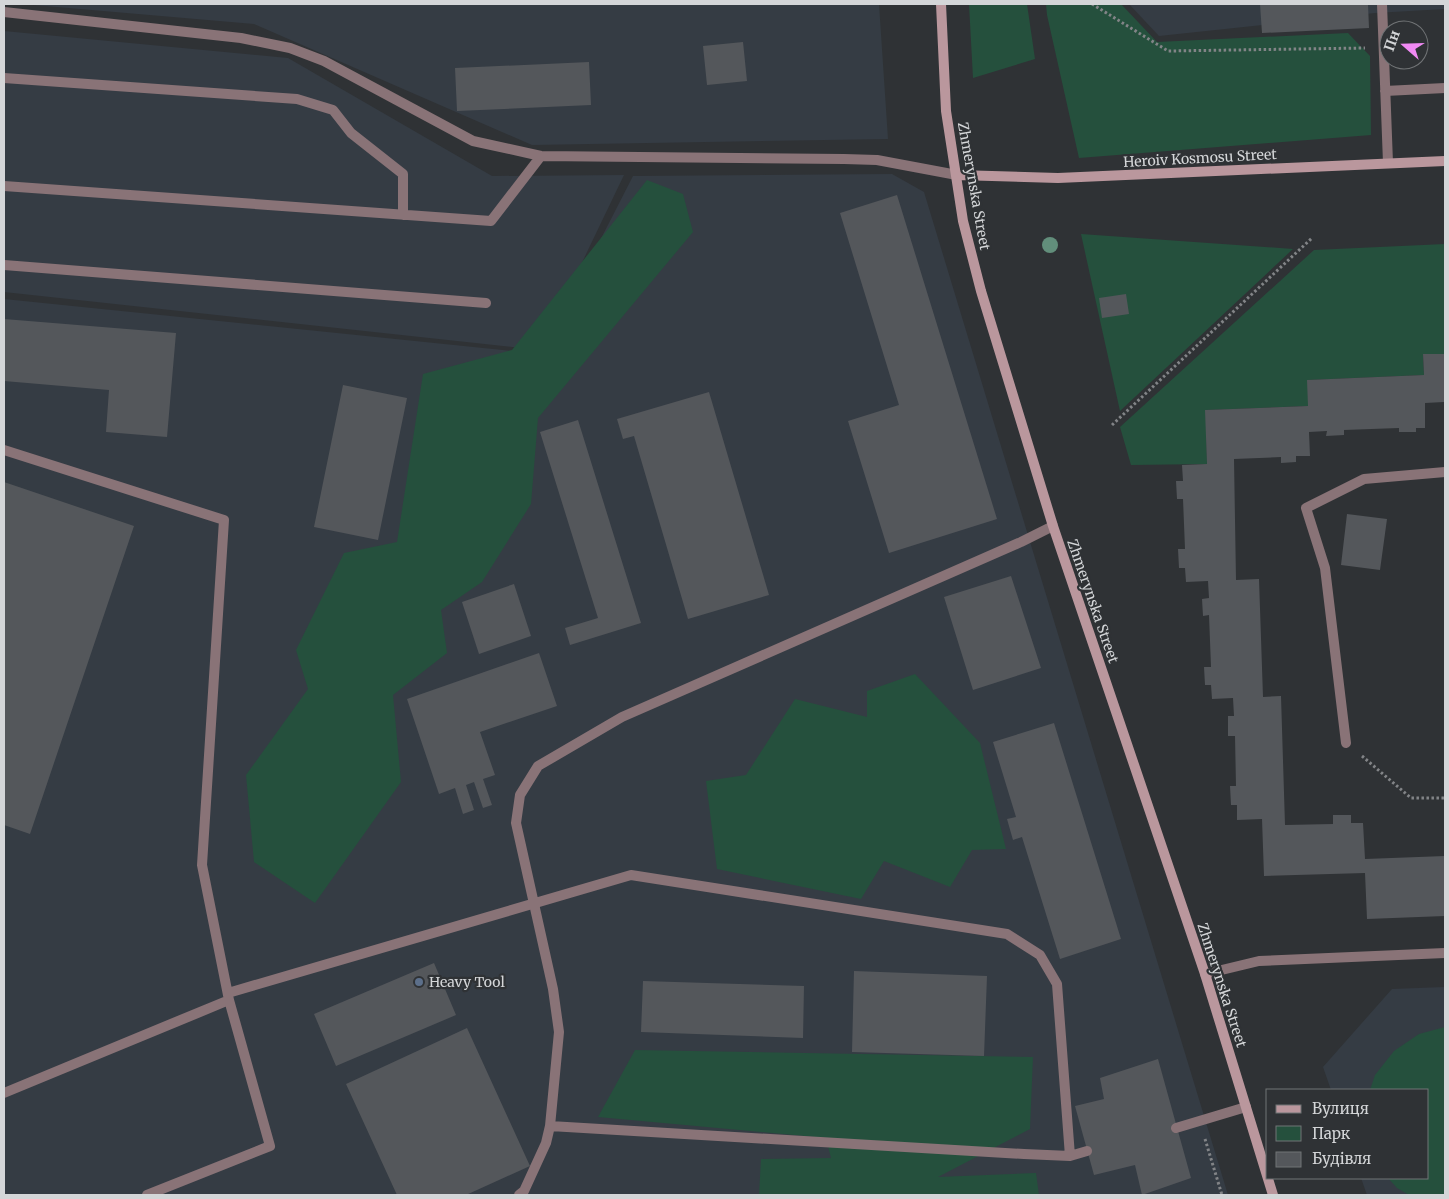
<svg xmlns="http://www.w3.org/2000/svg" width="1449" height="1199" viewBox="0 0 1449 1199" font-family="Merriweather,serif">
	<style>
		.built { fill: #353c44 }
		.green { fill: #25503d }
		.building { fill: #54575b }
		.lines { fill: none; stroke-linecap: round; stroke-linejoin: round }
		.path { stroke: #828487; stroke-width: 3; stroke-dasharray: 2.5 2.5; stroke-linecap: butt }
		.lane { stroke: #897377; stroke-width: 10 }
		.secondary { stroke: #ba979d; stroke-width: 10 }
		.tree { fill: #628e7b }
		.service-dot { fill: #5c6f8a; stroke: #2f3235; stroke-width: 2 }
		.labels { text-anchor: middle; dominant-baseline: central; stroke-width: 4.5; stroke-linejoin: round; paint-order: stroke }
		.street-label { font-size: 14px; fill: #d4d6d8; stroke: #2f3235 }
		.poi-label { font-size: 14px; fill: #d4d6d8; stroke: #2f3235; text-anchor: start }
	</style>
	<rect width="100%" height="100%" fill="#2f3235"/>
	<path class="built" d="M22,4H879L888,139L532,145L254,24Z
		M1129,4H1445V9L1375,13L1159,36Z
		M4,31L288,58L492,176L624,175L540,350L4,292Z
		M892,174L924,192L1228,1195H4V299L542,354L633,176Z
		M1445,987V1195H1367L1361,1178H1428V1090H1331L1323,1067L1392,989Z"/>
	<path class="green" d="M969,4H1027L1035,59L973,78Z
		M1046,4H1121L1157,42L1348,33L1370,56L1371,135L1079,158L1047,15Z
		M647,180L683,194L693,232L538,418L531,504L482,582L441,610L447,653L393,695L401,782L315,903L254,862L246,775L308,689L296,650L344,553L397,542L423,374L512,350Z
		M1081,234L1293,249L1120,411Z
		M1445,244V354H1423L1424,375L1308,380V406L1206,410L1207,464L1131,465L1120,427L1314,250Z
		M915,674L980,743L1006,849L972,850L950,887L884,861L861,899L717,869L706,781L746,775L795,699L867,717V691Z
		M1445,1027V1195H1409L1397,1188L1388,1178H1428V1090H1370L1375,1075L1394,1051L1419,1034Z
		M635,1050L1033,1057L1030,1129L938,1177L1036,1173L1039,1195H759L761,1159L831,1158L826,1138L598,1117Z"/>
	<path class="building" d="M1260,4H1368L1369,28L1262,33Z
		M743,42L747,81L707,85L703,46Z
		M589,62L591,105L457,111L455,68Z
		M897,195L997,519L889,553L848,421L899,405L840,213Z
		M1126,294L1129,314L1102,318L1099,298Z
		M4,319L176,333L167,437L106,432L109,390L4,381Z
		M1423,354H1445V406H1444V402L1425,403V428H1416V432H1399V428L1344,430V435L1326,436L1327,431L1309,432L1310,456H1296V462L1281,463V457L1234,459L1236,580L1259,579L1263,697L1281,696L1285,825L1333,824V815H1351V823H1363L1365,859L1445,856V916L1367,919L1365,873L1264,876L1262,819L1237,820V805H1231L1230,786H1236L1235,736H1228V716H1234L1233,698L1212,699L1211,685H1205L1204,667H1211L1209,615L1203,616L1202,599L1209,598L1208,581L1186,582L1185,568H1179L1178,549H1185L1183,499H1177L1176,481H1183L1182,465L1207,464L1205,410L1308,406L1307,380L1424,375Z
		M343,385L407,398L378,540L314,527Z
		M709,392L769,595L688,619L634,436L623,439L617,419Z
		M578,420L641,623L570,645L565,628L598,618L540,432Z
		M4,482L134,526L30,834L4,825Z
		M1347,514L1387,519L1380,570L1341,565Z
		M1011,576L1041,668L973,690L944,597Z
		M514,584L531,636L479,654L462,602Z
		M539,653L557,706L480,732L495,775L483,779L492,805L483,808L474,782L466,785L474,810L463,814L455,788L439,794L407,699Z
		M1054,723L1121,939L1060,959L1022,837L1013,840L1007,819L1016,817L993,742Z
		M434,963L456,1015L336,1066L314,1014Z
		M854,971L987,976L984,1056L852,1052Z
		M643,981L804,986L803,1038L641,1032Z
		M467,1028L530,1166L466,1195H397L346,1084Z
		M1158,1059L1191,1178L1142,1195L1135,1165L1094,1175L1075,1106L1104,1099L1100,1078Z"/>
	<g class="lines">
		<path class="path" d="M1092,4L1168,51L1365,48
			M1112,425L1312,238
			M1362,756L1411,798H1445
			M1205,1139L1222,1195"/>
		<path class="lane" d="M1382,4L1388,163
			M4,12L241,38L290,48L324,61L473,141L541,156L844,159L877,160L957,175
			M4,78L297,99L333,110L351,133L403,174V215
			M1385,91L1445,88
			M4,186L491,221L541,156
			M4,265L486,303
			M4,450L224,520L202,865L229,1000L270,1146L147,1195
			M1346,743L1325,568L1306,508L1364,479L1445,472
			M1205,974L1259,961L1445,953
			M228,993L631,875L1007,934L1040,955L1057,984L1070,1156
			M4,1093L229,1000
			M550,1126L1024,1154L1070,1156L1087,1151
			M1176,1128L1246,1107
			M519,1195L524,1191L546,1143L550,1126L559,1032L553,989L516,823L520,795L538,766L622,717L1021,542L1053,526"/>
		<path class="secondary" d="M941,4L946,111L963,221L981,291L1053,526L1205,974L1273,1195
			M957,175L1058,178L1445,161"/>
	</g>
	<circle class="tree" cx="1050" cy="245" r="8"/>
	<circle class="service-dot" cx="419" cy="982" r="5"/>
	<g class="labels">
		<g class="street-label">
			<text transform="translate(1200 158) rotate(-3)">Heroiv Kosmosu Street</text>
			<text transform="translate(974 186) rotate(80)">Zhmerynska Street</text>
			<text transform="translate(1093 601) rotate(71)">Zhmerynska Street</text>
			<text transform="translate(1222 985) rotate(72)">Zhmerynska Street</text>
		</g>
		<g class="poi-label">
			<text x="429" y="982">Heavy Tool</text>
		</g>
	</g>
	<rect width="1449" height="1199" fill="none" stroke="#d4d6d8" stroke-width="10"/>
	<rect x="1266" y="1089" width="162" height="90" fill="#2f3235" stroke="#717476"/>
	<rect x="1276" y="1105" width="25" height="8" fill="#ba979d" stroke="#717476"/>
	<text x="1312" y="1114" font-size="15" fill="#d4d6d8">Вулиця</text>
	<rect x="1276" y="1126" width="25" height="15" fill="#25503d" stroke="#717476"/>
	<text x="1312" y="1139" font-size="15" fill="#d4d6d8">Парк</text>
	<rect x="1276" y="1152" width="25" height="15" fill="#54575b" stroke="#717476"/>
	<text x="1312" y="1164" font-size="15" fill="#d4d6d8">Будівля</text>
	<g transform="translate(1404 45) rotate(290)"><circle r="24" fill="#2f3235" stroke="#717476"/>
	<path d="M0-4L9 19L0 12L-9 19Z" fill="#f18af4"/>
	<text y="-8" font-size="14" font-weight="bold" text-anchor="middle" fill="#d4d6d8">Пн</text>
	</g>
</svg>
